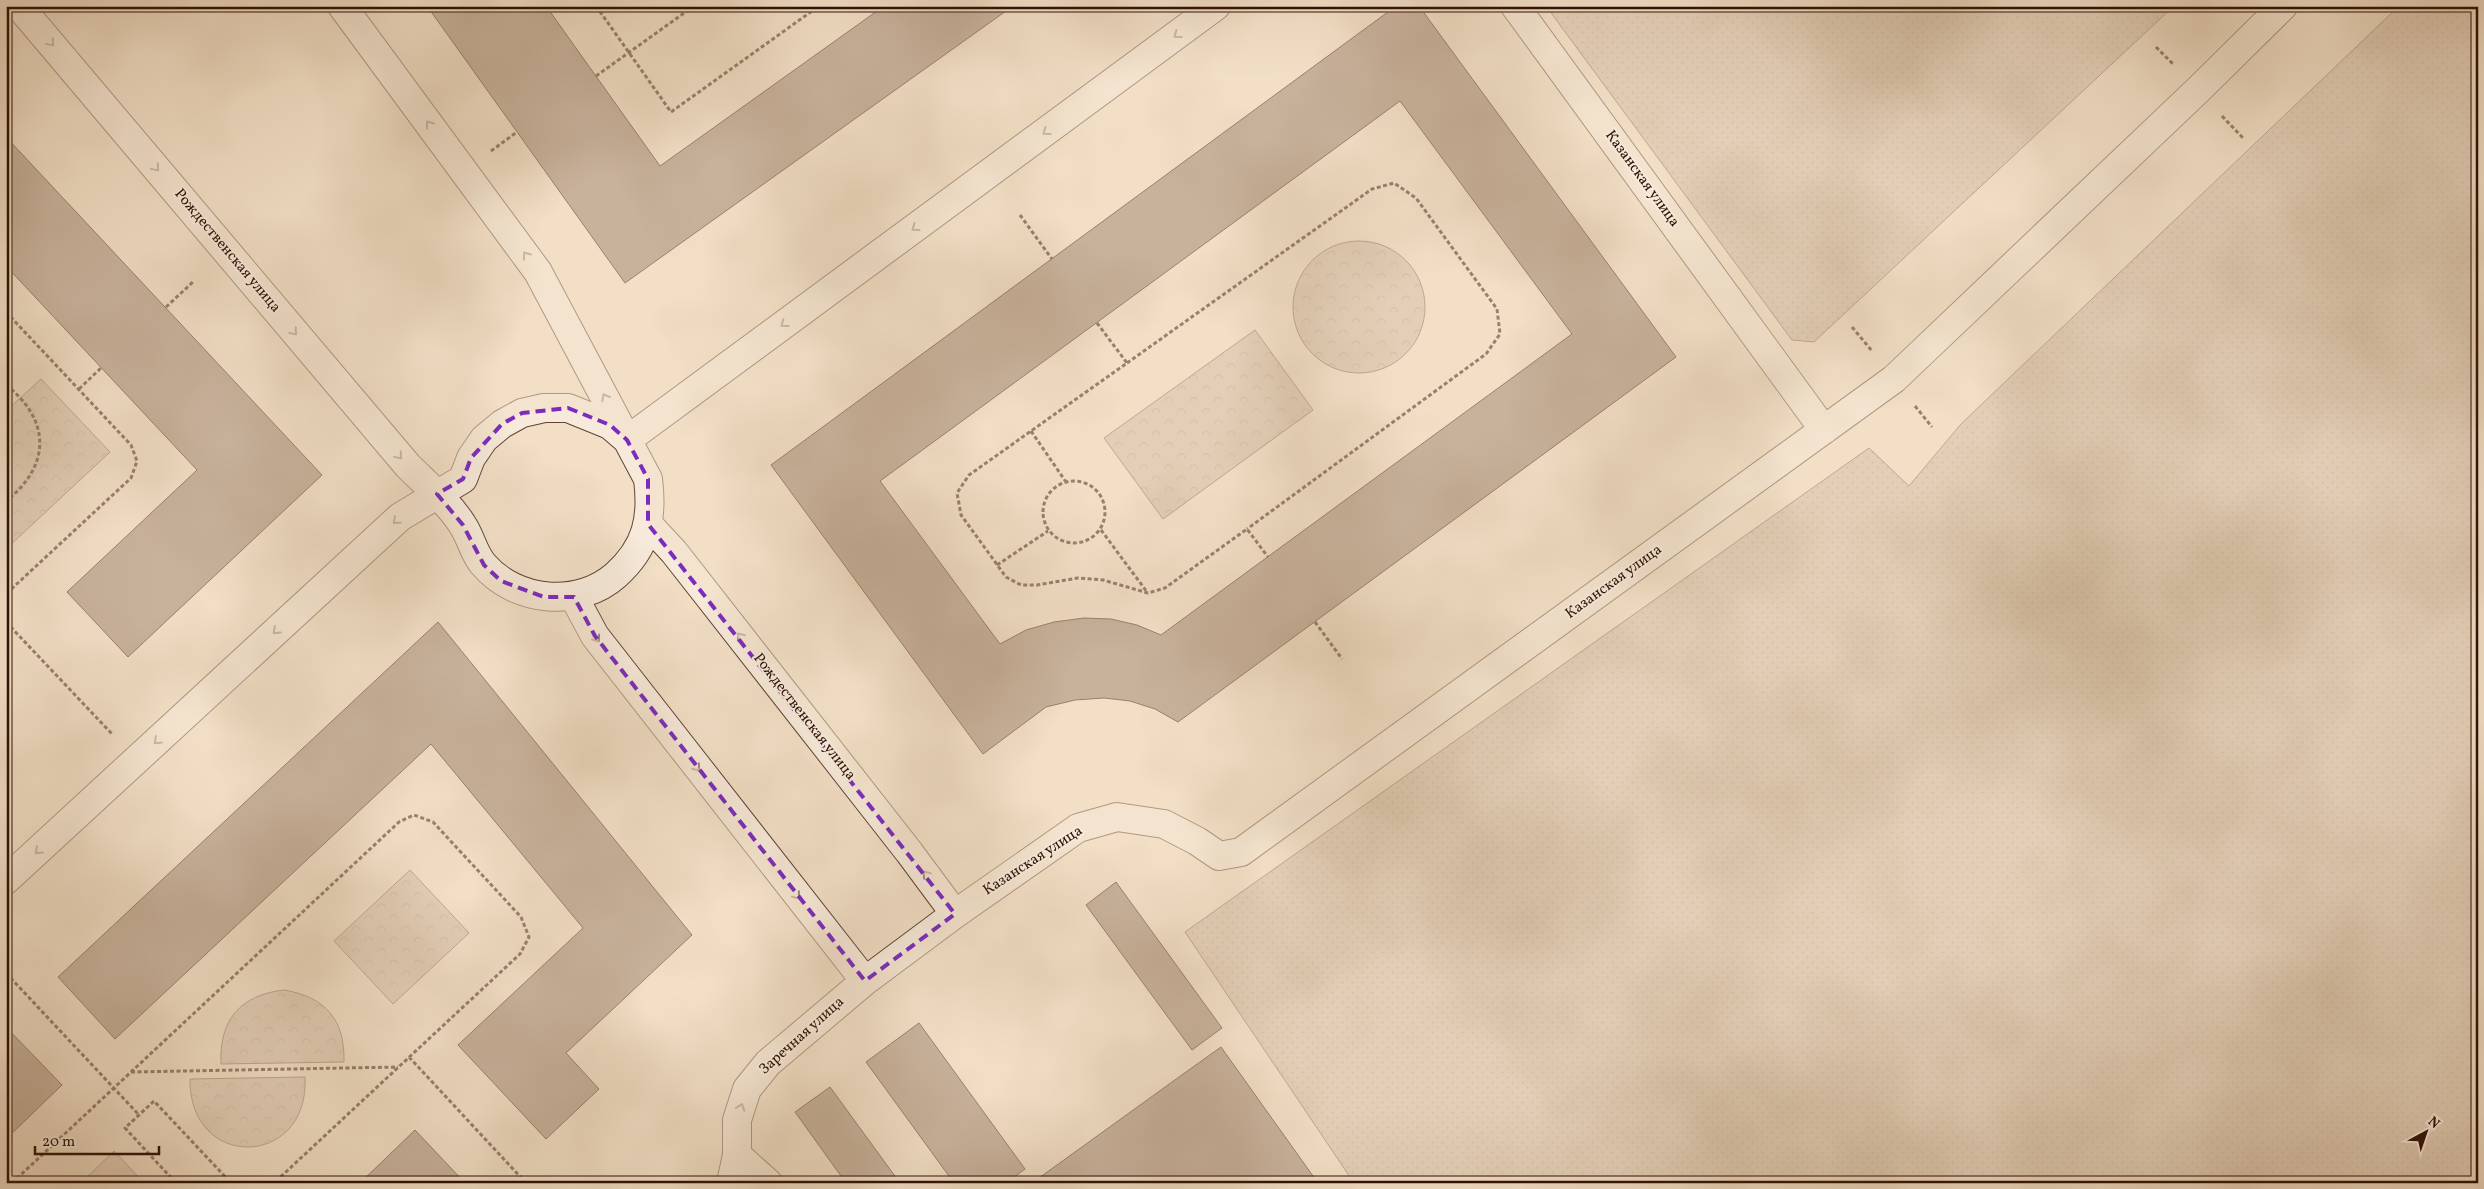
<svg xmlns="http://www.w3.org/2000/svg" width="2484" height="1189" viewBox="0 0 2484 1189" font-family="Vollkorn,serif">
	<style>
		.grass { fill: url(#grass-dots); stroke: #806655 }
		.park { fill: url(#park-crowns); stroke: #806655 }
		.garden { fill: #d1bca5; stroke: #806655 }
		.building { fill: #947c69; stroke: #2e1005; fill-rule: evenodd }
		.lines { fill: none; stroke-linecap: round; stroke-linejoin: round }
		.minor-casing { stroke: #5f4435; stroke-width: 30 }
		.path { stroke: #2e1005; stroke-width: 3; stroke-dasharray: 4 2.5; stroke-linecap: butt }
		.minor { stroke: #f7eada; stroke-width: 28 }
		.oneway { stroke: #9d887a }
		.marked { fill: none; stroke: #7b2cbf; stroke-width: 4; stroke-dasharray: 10 6; stroke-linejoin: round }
		.labels { text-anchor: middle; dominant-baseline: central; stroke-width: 4; stroke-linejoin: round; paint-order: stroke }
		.street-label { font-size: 15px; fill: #2e1005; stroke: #f7eada }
	</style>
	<defs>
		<pattern id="grass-dots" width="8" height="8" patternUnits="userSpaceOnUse" patternTransform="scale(1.25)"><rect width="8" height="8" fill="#d1bca5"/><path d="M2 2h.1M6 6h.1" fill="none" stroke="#b4a18d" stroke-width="1.8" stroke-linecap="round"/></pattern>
		<pattern id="park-crowns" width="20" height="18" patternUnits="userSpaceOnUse" patternTransform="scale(1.25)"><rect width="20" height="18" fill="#d1bca5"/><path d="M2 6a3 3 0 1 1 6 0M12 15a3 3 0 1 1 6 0" fill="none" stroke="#b4a18d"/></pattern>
	</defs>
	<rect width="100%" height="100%" fill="#f2dfc6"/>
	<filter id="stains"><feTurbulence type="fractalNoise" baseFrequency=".004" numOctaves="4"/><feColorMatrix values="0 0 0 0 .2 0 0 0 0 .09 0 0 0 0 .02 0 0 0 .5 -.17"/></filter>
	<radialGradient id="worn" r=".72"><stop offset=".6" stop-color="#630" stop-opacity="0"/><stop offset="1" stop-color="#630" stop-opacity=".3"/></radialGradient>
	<path class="grass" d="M1546,6H2174L1814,342L1792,340Z
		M2399,6H2478V1183H1354L1185,932L1869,448L1909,486L1961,424Z"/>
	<path class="park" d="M1293 307a66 66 0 1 1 132 0a66 66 0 1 1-132 0Z
		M1255,330L1313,410L1163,519L1104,438Z
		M41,379L110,452L6,549V462L11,449L6,411Z
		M410,870L469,933L393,1004L334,941Z
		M284,990C326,997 345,1020 344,1062L221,1064C219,1020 240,995 284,990Z
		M305,1077C310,1168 189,1172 190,1079Z"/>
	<path class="garden" d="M114,1151L144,1183H81Z"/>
	<path class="building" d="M427,6H546L660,166L884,6H1013L625,283Z
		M1396,6H1419L1676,357L1178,722L1155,709L1130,701L1104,698L1075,700L1046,707L983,754L771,465ZM1400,101L1572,334L1161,635L1137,625L1111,619L1084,618L1054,622L1026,630L1000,644L880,481Z
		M6,137L322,475L128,657L67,592L197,470L6,266Z
		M438,622L692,935L566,1053L599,1089L546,1139L458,1045L583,928L431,744L115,1039L58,977Z
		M1116,882L1222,1028L1192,1050L1086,905Z
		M919,1023L1025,1169L1006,1183H954L866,1062Z
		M6,1027L62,1085L6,1139Z
		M1221,1047L1318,1183H1032L1179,1077Z
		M830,1087L900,1183H846L795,1112Z
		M415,1130L465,1183H360Z"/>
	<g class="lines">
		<defs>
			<path id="minor" d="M19,6L408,466C426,484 448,502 462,524C471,537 473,552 483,564C516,603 579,608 616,575C647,547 653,518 648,479L538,272L342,6
				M1515,6L1824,430
				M627,440L1216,6
				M648,524L674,552L909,852L955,914
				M574,597L595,636L865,981
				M6,880L400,517L463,479L471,458L484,439L502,424L522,413L544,408H568L610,425L624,437
				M737,1155L768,1183
				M731,1183L737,1155V1120L747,1089L768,1063L865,981L955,914L1078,828L1117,817L1164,824L1197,841L1219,856L1241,852L1894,379L2198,90L2283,6"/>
		</defs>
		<use href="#minor" class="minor-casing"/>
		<path class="path" d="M596,6L671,112L819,6
			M2156,47L2173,64
			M596,76L694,6
			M2222,116L2243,138
			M491,151L517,132
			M1020,215L1052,259
			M166,307L194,281
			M6,312L131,445L137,461L131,478L6,594
			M1097,323L1127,363L969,475L957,493L961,515L1006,577L1021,585H1037L1078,578L1103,580L1148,593L1165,588L1247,529L1268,557
			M1852,327L1872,351
			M1127,363L1372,189L1394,183L1416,198L1497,309L1500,334L1486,354L1247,529
			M6,385C51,420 51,466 6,501
			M79,389L101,368
			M1915,406L1932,427
			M1031,431L1066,482
			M1043 512a31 31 0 1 1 62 0a31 31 0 1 1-62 0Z
			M1101,530L1147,592
			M997,565L1048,531
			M6,622L112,734
			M1315,622L1342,659
			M6,973L139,1115
			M409,1057L526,1183
			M131,1072L398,1067
			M12,1183L399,822L414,815L433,822L521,917L529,937L520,954L274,1183
			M176,1183L125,1128L154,1101L231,1183"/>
		<use href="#minor" class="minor"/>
	</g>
	<defs><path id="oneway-chevron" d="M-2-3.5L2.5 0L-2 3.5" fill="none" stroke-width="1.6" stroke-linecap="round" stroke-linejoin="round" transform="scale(1.25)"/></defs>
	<g class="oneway">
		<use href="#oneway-chevron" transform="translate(1177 35) rotate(144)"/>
		<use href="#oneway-chevron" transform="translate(51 43) rotate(50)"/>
		<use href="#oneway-chevron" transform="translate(429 124) rotate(-126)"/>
		<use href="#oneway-chevron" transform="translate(1046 132) rotate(144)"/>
		<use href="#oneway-chevron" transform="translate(156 168) rotate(50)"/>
		<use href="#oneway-chevron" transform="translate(915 228) rotate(144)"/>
		<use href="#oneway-chevron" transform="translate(526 255) rotate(-126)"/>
		<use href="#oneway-chevron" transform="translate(784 324) rotate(144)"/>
		<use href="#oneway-chevron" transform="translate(294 332) rotate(50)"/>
		<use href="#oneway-chevron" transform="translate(605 397) rotate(-118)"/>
		<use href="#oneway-chevron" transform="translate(399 456) rotate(50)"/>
		<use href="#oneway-chevron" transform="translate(396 521) rotate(139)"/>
		<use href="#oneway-chevron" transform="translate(276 631) rotate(137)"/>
		<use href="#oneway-chevron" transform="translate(740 636) rotate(-128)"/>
		<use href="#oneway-chevron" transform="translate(597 639) rotate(55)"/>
		<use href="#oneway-chevron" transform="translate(157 741) rotate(137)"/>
		<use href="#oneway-chevron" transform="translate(697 768) rotate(52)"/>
		<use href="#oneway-chevron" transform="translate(38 851) rotate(137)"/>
		<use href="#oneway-chevron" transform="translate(926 874) rotate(-127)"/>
		<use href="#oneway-chevron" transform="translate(797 896) rotate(52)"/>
		<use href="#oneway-chevron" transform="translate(741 1107) rotate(-71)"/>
	</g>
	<path d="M0 0H2484V1189H0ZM568,408L610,425L627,440L648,479V524L955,914L865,981L595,636L574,597H544L501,581L484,565L463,525L437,494L463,479L471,458L502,424L522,413Z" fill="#f2dfc6" fill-opacity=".55" fill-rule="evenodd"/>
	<path class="marked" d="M568,408L610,425L627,440L648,479V524L955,914L865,981L595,636L574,597H544L501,581L484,565L463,525L437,494L463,479L471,458L502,424L522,413Z"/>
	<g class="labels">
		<g class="street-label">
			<text transform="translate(1642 179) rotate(54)">Казанская улица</text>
			<text transform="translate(227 251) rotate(50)">Рождественская улица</text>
			<text transform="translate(1614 582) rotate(-36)">Казанская улица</text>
			<text transform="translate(804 717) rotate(52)">Рождественская улица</text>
			<text transform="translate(1033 861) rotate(-33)">Казанская улица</text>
			<text transform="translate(802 1036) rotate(-42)">Заречная улица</text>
		</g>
	</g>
	<rect width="2484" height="1189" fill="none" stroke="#f2dfc6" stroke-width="25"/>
	<rect x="8" y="8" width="2469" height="1174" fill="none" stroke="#2e1005" stroke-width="2.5"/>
	<rect x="12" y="12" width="2459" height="1164" fill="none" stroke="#2e1005"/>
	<g transform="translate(2426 1132) rotate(40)" stroke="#f7eada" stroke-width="4" paint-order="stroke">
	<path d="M0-4L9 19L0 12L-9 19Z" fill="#2e1005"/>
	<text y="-8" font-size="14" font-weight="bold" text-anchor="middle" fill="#2e1005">N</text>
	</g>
	<path d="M35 1146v8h124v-8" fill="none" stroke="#2e1005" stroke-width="2.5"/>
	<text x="42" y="1146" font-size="15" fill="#2e1005" stroke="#f7eada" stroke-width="4" paint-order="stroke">20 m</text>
	<rect width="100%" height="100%" filter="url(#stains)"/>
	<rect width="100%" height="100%" fill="url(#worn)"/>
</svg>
